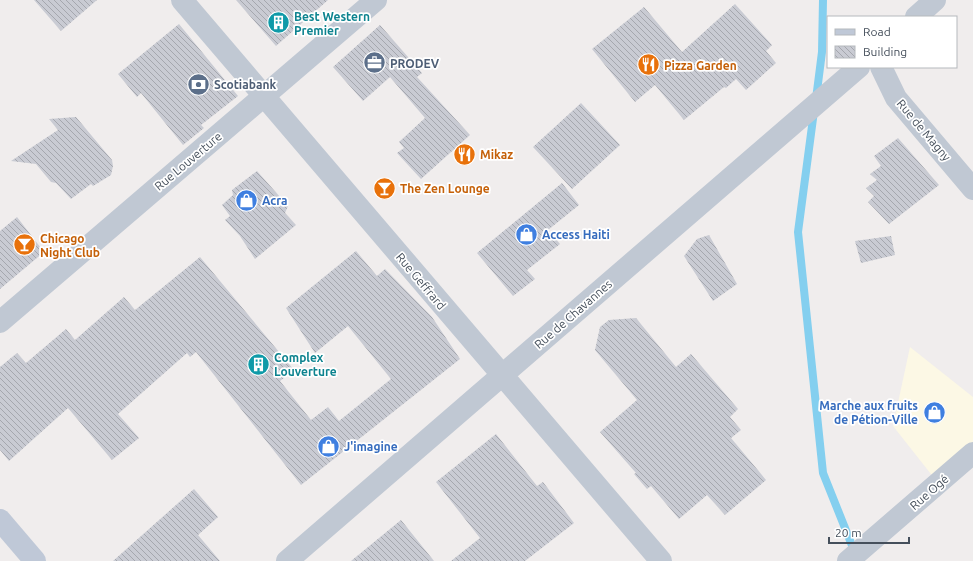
<svg xmlns="http://www.w3.org/2000/svg" width="973" height="561" viewBox="0 0 973 561" font-family="Ubuntu,sans-serif">
	<style>
		.commercial { fill: #fcf8e5 }
		.lines { fill: none; stroke-linecap: round; stroke-linejoin: round }
		.stream { stroke: #84cfef; stroke-width: 8 }
		.building { fill: url(#building-back-hatch) }
		.minor { stroke: #c0c8d3; stroke-width: 22 }
		.tertiary { stroke: #c0c8d3; stroke-width: 22 }
		.secondary { stroke: #bfc8d7; stroke-width: 22 }
		.labels { text-anchor: middle; dominant-baseline: central; stroke-width: 3.5; stroke-linejoin: round; paint-order: stroke }
		.culture-label { font-size: 12px; font-weight: bold; fill: #0d838f; stroke: #fff; text-anchor: start }
		.service-label { font-size: 12px; font-weight: bold; fill: #4e5e75; stroke: #fff; text-anchor: start }
		.food-label { font-size: 12px; font-weight: bold; fill: #c56008; stroke: #fff; text-anchor: start }
		.street-label { font-size: 12px; fill: #454f5b; stroke: #fff }
		.shop-label { font-size: 12px; font-weight: bold; fill: #366cbe; stroke: #fff; text-anchor: start }
	</style>
	<defs>
		<pattern id="building-back-hatch" width="6" height="6" patternUnits="userSpaceOnUse"><rect width="6" height="6" fill="#c9cbd3"/><path d="M-1 5l2 2M0 0l6 6M5-1l2 2" fill="none" stroke="#a5a7ae"/></pattern>
	</defs>
	<rect width="100%" height="100%" fill="#f0eded"/>
	<path class="commercial" d="M910,347L973,397V453L938,483L893,426Z"/>
	<g class="lines">
		<path class="stream" d="M816,99L822,52L823,0
			M814,111L798,232L823,473L855,553"/>
	</g>
	<path class="building" d="M34,0H97L61,31Z
		M236,0H328L276,46Z
		M735,4L772,45L766,51L776,63L746,90L736,79L726,88L724,87L684,120L655,85L635,102L592,49L644,7L682,52Z
		M179,24L238,96L201,125L204,128L183,145L141,93L137,97L118,74Z
		M380,25L422,73L417,77L470,135L421,179L397,153L404,148L399,142L425,118L390,77L363,101L333,67Z
		M581,103L620,145L572,189L533,147Z
		M76,117L112,160L113,166L111,175L93,186L91,184L71,199L56,183L51,182L36,164L11,161L58,130L49,119Z
		M898,138L939,185L889,224L868,202L874,196L866,188L877,180L870,174L881,166L874,156Z
		M257,171L288,206L285,213L296,225L255,259L240,236L225,220L230,216L222,205L233,195L232,190Z
		M562,183L579,205L548,230L560,244L527,270L535,279L513,296L477,253Z
		M17,217L44,252L0,289V231Z
		M709,235L737,284L713,301L684,256L697,239Z
		M891,236L895,255L861,263L855,241Z
		M356,251L377,276L385,269L432,317L460,359L301,485L196,352L190,357L187,353L118,414L139,438L112,460L68,408L9,461L0,450V367L17,353L26,363L66,329L75,340L124,297L135,310L200,257L294,370L280,381L311,420L328,407L339,421L391,379L348,326L315,353L286,308Z
		M636,318L676,367L691,354L738,409L730,417L741,430L731,438L766,480L725,515L707,495L679,519L651,486L647,489L634,474L636,473L600,432L637,400L595,350L600,327L609,320Z
		M496,434L537,486L543,482L574,523L525,561H451L480,538L436,482Z
		M194,489L218,517L198,535L220,561H113Z
		M401,520L434,561H351Z"/>
	<g class="lines">
		<path class="minor" d="M182,0L661,561
			M916,17L935,0
			M881,67L896,98L973,189
			M0,322L376,0
			M287,561L859,67"/>
		<path class="tertiary" d="M848,561L973,453"/>
		<path class="secondary" d="M0,520L35,561"/>
	</g>
	<defs>
		<symbol id="building-disc" viewBox="-11 -11 22 22"><circle r="9.5" fill="#0f9aa8" stroke="#fff"/><path d="M-4-6H4V6H1V3H-1V6H-4ZM-2.5-4.3h1.7v1.8h-1.7ZM.8-4.3h1.7v1.8H.8ZM-2.5-1h1.7V.8h-1.7ZM.8-1h1.7V.8H.8Z" fill="#fff"/></symbol>
		<symbol id="office-disc" viewBox="-11 -11 22 22"><circle r="9.5" fill="#5c6f8a" stroke="#fff"/><path d="M-6-3h4V-5.5h4V-3h4V5H-6ZM-1-4.5V-3h2v-1.5ZM-6 0V1H6V0Z" fill="#fff"/></symbol>
		<symbol id="restaurant-disc" viewBox="-11 -11 22 22"><circle r="9.5" fill="#e8710a" stroke="#fff"/><path d="M-5-6h1v4h1v-4h1v4h1v-4h1v5L-1.5 .5V6h-2V.5L-5-1ZM5-6V6H3V1.5H1.5Q1.5-4 5-6Z" fill="#fff"/></symbol>
		<symbol id="bank-disc" viewBox="-11 -11 22 22"><circle r="9.5" fill="#5c6f8a" stroke="#fff"/><path d="M-6-4H6V4H-6ZM0-2.3a2.3 2.3 0 1 0 0 4.6a2.3 2.3 0 1 0 0-4.6Z" fill="#fff"/></symbol>
		<symbol id="bar-disc" viewBox="-11 -11 22 22"><circle r="9.5" fill="#e8710a" stroke="#fff"/><path d="M-6-5H6L.8 .8V4.5H3.5V6h-7V4.5H-.8V.8Z" fill="#fff"/></symbol>
		<symbol id="shop-disc" viewBox="-11 -11 22 22"><circle r="9.5" fill="#3f7fe0" stroke="#fff"/><path d="M-5-2.5h2.3a2.7 3.5 0 0 1 5.4 0H5L5.5 6h-11ZM-1.5-2.5h3a1.5 2.3 0 0 0-3 0Z" fill="#fff"/></symbol>
	</defs>
	<g fill-rule="evenodd">
		<use href="#building-disc" x="266" y="10" width="25" height="25"/>
		<use href="#office-disc" x="362" y="50" width="25" height="25"/>
		<use href="#restaurant-disc" x="636" y="52" width="25" height="25"/>
		<use href="#bank-disc" x="186" y="72" width="25" height="25"/>
		<use href="#restaurant-disc" x="452" y="142" width="25" height="25"/>
		<use href="#bar-disc" x="372" y="176" width="25" height="25"/>
		<use href="#shop-disc" x="234" y="188" width="25" height="25"/>
		<use href="#shop-disc" x="514" y="222" width="25" height="25"/>
		<use href="#bar-disc" x="12" y="232" width="25" height="25"/>
		<use href="#building-disc" x="246" y="352" width="25" height="25"/>
		<use href="#shop-disc" x="922" y="400" width="25" height="25"/>
		<use href="#shop-disc" x="316" y="434" width="25" height="25"/>
	</g>
	<g class="labels">
		<g class="culture-label">
			<text x="294" y="16">Best Western<tspan x="294" dy="14">Premier</tspan></text>
			<text x="274" y="357">Complex<tspan x="274" dy="14">Louverture</tspan></text>
		</g>
		<g class="service-label">
			<text x="390" y="63">PRODEV</text>
			<text x="214" y="84">Scotiabank</text>
		</g>
		<g class="food-label">
			<text x="664" y="65">Pizza Garden</text>
			<text x="480" y="154">Mikaz</text>
			<text x="400" y="188">The Zen Lounge</text>
			<text x="40" y="238">Chicago<tspan x="40" dy="14">Night Club</tspan></text>
		</g>
		<g class="street-label">
			<text transform="translate(924 130) rotate(50)">Rue de Magny</text>
			<text transform="translate(188 161) rotate(-40)">Rue Louverture</text>
			<text transform="translate(421 281) rotate(50)">Rue Geffrard</text>
			<text transform="translate(573 314) rotate(-41)">Rue de Chavannes</text>
			<text transform="translate(929 492) rotate(-41)">Rue Ogé</text>
		</g>
		<g class="shop-label">
			<text x="262" y="200">Acra</text>
			<text x="542" y="234">Access Haiti</text>
			<text x="918" y="405" text-anchor="end">Marche aux fruits<tspan x="918" dy="14">de Pétion-Ville</tspan></text>
			<text x="344" y="446">J'imagine</text>
		</g>
	</g>
	<rect x="827" y="16" width="130" height="52" fill="#ffffff" stroke="#b5b9bd"/>
	<rect x="835" y="29" width="20" height="6" fill="#bfc8d7" stroke="#b5b9bd"/>
	<text x="863" y="36" font-size="12" fill="#454f5b">Road</text>
	<rect x="835" y="46" width="20" height="12" fill="url(#building-back-hatch)" stroke="#b5b9bd"/>
	<text x="863" y="56" font-size="12" fill="#454f5b">Building</text>
	<path d="M829 537v6h80v-6" fill="none" stroke="#454f5b" stroke-width="2"/>
	<text x="835" y="537" font-size="12" fill="#454f5b" stroke="#ffffff" stroke-width="3" paint-order="stroke">20 m</text>
</svg>
